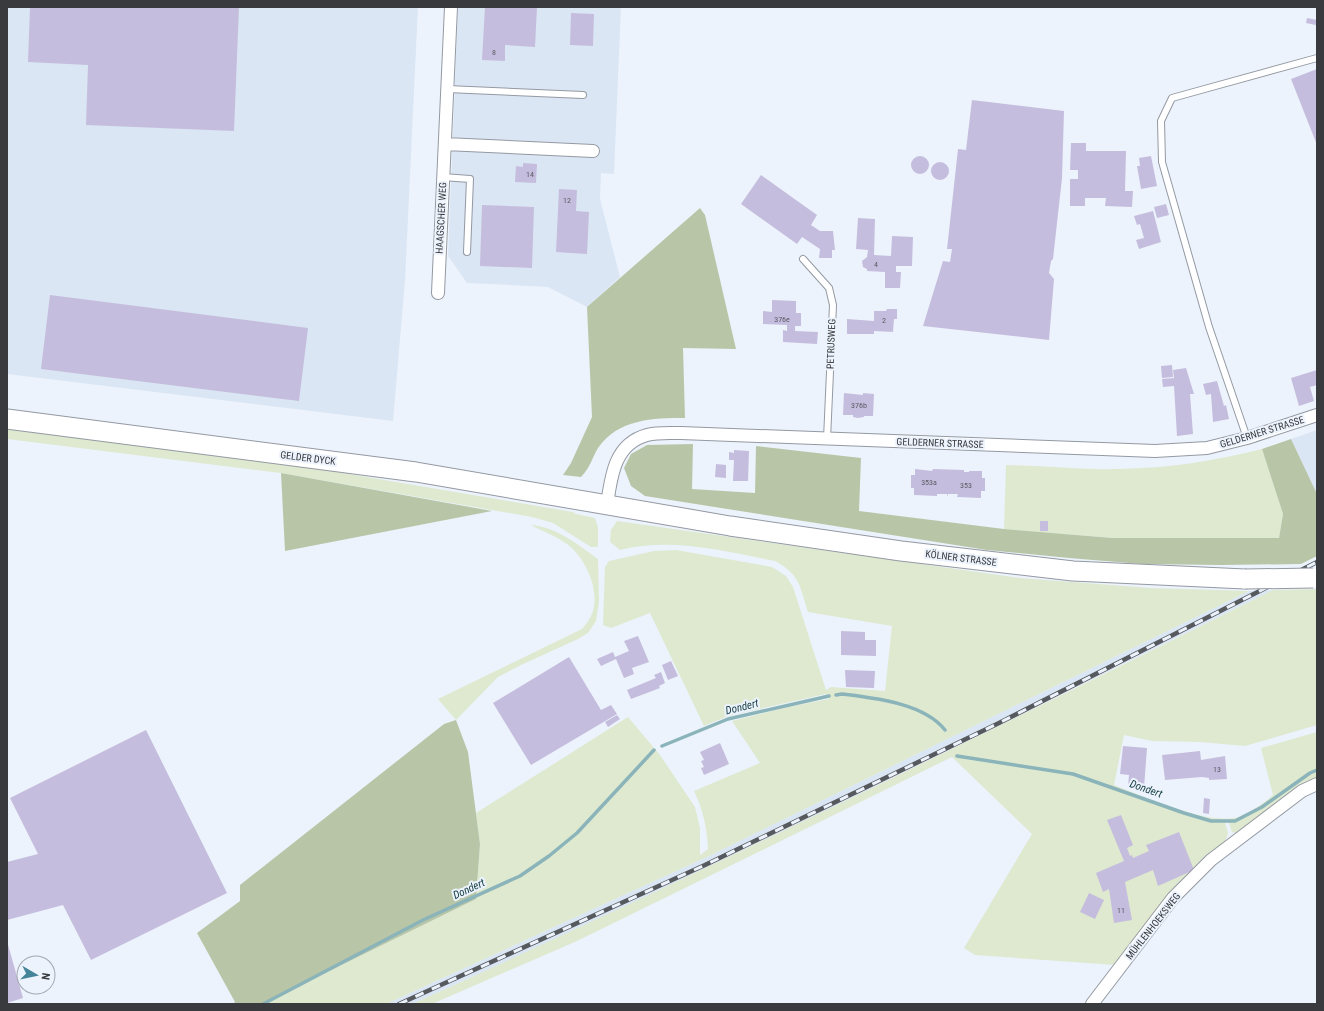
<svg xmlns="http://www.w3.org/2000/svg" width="1324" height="1011" viewBox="0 0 1324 1011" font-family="'Roboto Condensed',sans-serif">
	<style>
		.built { fill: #dbe6f4 }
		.green { fill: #dee9d0 }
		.forest { fill: #b8c6a7 }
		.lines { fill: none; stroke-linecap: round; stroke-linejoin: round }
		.stream { stroke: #8ab4b9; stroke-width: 3.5 }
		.building { fill: #c5bddd }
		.lane-casing { stroke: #9499a2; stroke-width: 8 }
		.street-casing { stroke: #9499a2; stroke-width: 14 }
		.primary-casing { stroke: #9499a2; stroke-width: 21 }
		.lane { stroke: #fff; stroke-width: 6 }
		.street { stroke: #fff; stroke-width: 12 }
		.primary { stroke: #fff; stroke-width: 19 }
		.rail-casing { stroke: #56595e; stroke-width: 4.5 }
		.rail { stroke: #ecf3fc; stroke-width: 3; stroke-dasharray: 9; stroke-linecap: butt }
		.primary-bridge-casing { stroke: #9499a2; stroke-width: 21; stroke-linecap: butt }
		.primary-bridge { stroke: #fff; stroke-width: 19 }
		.labels { text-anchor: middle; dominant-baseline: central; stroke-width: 4; stroke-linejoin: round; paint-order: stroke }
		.number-label { font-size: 8px; fill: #5b5b66 }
		.street-label { font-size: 10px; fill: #383a3e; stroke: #ecf3fc }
		.water-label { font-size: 11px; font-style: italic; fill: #143d42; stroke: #ecf3fc }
	</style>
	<rect width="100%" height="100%" fill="#ecf3fc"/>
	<path class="built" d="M7,7H418L405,281L393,421L7,374Z
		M458,7H621L614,174L601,173L600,199L620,277L587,307L548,287L467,283L448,256Z
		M1317,430V494L1291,439Z
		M1273,590L834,807L579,929L412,1004H386L709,856L1249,591Z"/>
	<path class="green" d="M7,427L260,459L573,512L576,514L595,518L598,528V547H591L553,523L532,517L281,473L7,439Z
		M1262,449L1283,514L1279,538H1112L1004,529L1006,465C1044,466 1082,470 1120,469C1168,468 1215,461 1262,449Z
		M617,521L1020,578L1151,588L1249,591L709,856L386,1004H262L476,899L480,844L476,813L628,717L660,755L695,807L700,828V855L708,849C707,827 703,810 694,791L760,763L732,721L788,707L829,699L826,694L728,716L704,726L650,613L611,628L603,625L605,567L609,561L654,551L676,550L772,567L786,576L793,587L826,690L831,687L885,691L892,626L808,612C800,587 800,574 775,561C724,551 671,537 620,550L610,542L611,530Z
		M531,525C557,527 578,545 598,559L599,601L596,621L588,633L578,639L521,665L498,677L456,720L438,699L582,629C585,625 589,621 591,616C602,593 586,558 567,544C556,536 542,531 531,525Z
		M1317,589V725L1245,746L1200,742L1152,741L1124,735L1114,785C1146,797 1201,823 1234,818C1246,816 1264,803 1273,795L1261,748L1317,732V780L1238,834L1232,832L1229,823H1225L1228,833L1225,843L1116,965L975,955L964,948L1032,834L952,757L577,941L432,1004H412C703,873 988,732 1273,590Z"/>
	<path class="forest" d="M700,208L705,215L736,349L683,348L685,418C653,418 618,419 598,448C592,458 590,468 581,477L563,475L571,463L592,417L587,307Z
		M1291,439L1317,494V556L1301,564L1222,565L1141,564L1069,558L987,550L645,496L631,486L624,468L631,454L647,445L693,444L692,489L755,493L756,446L861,458L859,511L1004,529L1112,538H1279L1283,514L1262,449Z
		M281,473L492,511L285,551Z
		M456,720L468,752L480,844L476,899L262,1004H233L235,1002L197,933L240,901V885L444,724Z"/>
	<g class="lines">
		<path class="stream" d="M836,695L842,694C874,698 924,703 945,730
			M662,746L728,719L829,696
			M957,756L1073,774L1184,813L1211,821H1235L1262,807L1310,773L1317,770
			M263,1004L423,920L520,876L549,856L577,833L654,750"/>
	</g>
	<path class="building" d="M30,7H239L234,131L86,125L88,65L28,62Z
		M485,7H537L535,47L505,45V61L482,60Z
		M571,13L594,14L593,46L570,45Z
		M1307,18L1317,20L1316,25L1306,23Z
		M1317,69V145L1291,79Z
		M972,100L1064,111L1062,178L1053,259L1051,261L1049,273L1054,279L1049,340L923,326L943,261L950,262L952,249H947L958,149L966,150Z
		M1071,143H1086V151H1126L1125,191H1133L1132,207L1105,206L1106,198H1085V206H1070V179H1078V170H1070Z
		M911 165a9 9 0 1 1 18 0a9 9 0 1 1-18 0Z
		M1151,156L1157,186L1141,189L1137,166H1140L1139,158Z
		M931 171a9 9 0 1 1 18 0a9 9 0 1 1-18 0Z
		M523,163L537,164L536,183L515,182L516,166L523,167Z
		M761,175L817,215L811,225L820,231H833L835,250H832V258H819L820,249L802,237L797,244L741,204Z
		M559,189L577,190L576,211L589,212L587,254L556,252Z
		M1166,204L1169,215L1157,218L1154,207Z
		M482,205L534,207L532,268L480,266Z
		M1153,211L1161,242L1139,249L1136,240L1144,238L1140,224L1137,225L1134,216Z
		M858,218L875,219L874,255L891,256L892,236L913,237L912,266H896V272H901L900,288H885V272L867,271V269L863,267L862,261L867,257L868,250L856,249Z
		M50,295L308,328L299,401L41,369Z
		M772,300L796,301V313H801V326H795V331L818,332L817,344L783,342V330L787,331V325L763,324V311L772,312Z
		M887,309H897V319H894L893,332L874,331V334H847V319L874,321V311H886Z
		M1172,365L1173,377L1162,378L1161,366Z
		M1186,368L1194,394H1190L1193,434L1177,436L1174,386L1163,387L1162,379L1174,378L1173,370Z
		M1317,370V385L1310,387L1314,401L1299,406L1291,378Z
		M1217,381L1224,406L1226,405L1229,419L1213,422L1211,394L1206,395L1203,384Z
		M844,393L863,395V393L874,394L873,416H864V417L858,418L853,417V415H843Z
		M734,450L749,451L748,481H733L734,460H729V452L734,453Z
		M716,464L726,465V478L715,477Z
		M915,469L932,471L933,469L964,470V472H969V471H982V478H985V491H981V498L957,497L958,494H948V497L947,494H937V496L914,495V488H911V475H915Z
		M1040,521H1048V531H1040Z
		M841,631L865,632V640H876V656L841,655Z
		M638,636L649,662L632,668L634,674L624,678L616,659L601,666L597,659L613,652L615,657L629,651L624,641Z
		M569,657L601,710L611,705L617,714L531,765L493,703Z
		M671,661L678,676L668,680L662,665Z
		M845,670L875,671L874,688L846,687Z
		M661,672L665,683L659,686L660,688L631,699L627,690L656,678L654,675Z
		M617,715L620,719L608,727L605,722Z
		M146,730L227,893L91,960L63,905L7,920V862L38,854L10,798Z
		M720,743L729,764L704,775L701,768L704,767L701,761L704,760L700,752Z
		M1123,746L1147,748L1144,788L1128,787L1129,775L1120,774Z
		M1200,751L1201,760L1225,756L1227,779L1209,780V778L1202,777L1165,780L1162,755Z
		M1204,798L1210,799L1209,814L1203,813Z
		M1121,815L1133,845L1127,848L1130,856L1132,855L1133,858L1149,851L1146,845L1179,832L1194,870L1158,886L1153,870L1125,882L1132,920L1114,923L1109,889L1103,892L1096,873L1124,861L1107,820Z
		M1089,893L1104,900L1095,919L1080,912Z
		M7,941L23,998L7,1003Z"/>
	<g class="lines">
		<defs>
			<path id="lane" d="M447,89L583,95
				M443,177L470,179L467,252
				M803,259L829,288L833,305L827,439
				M1247,438L1209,327L1162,162L1161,121L1172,98L1317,58"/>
			<path id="street" d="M445,144L593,151
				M438,293L451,7
				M607,505C611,477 614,444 647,435C657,432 671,433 681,433L1155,451L1207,448L1247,438L1317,415
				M1092,1004L1173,898L1211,860L1302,791L1317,784"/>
			<path id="primary" d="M7,419L416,472L730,526L901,551L1073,571L1245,579"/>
		</defs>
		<use href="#lane" class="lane-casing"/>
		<use href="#street" class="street-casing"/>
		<use href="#primary" class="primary-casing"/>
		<use href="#lane" class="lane"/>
		<use href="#street" class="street"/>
		<use href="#primary" class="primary"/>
		<defs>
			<path id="rail" d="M399,1004L705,865L997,724L1317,562"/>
		</defs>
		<use href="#rail" class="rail-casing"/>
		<use href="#rail" class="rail"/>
		<defs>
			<path id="primary-bridge" d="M1245,579L1313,578"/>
		</defs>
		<use href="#primary-bridge" class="primary-bridge-casing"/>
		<use href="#primary-bridge" class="primary-bridge"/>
	</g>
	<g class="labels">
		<g class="number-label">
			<text x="494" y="52">8</text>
			<text x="530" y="174">14</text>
			<text x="567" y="200">12</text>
			<text x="876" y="264">4</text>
			<text x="782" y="319">376e</text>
			<text x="884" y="320">2</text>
			<text x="859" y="405">376b</text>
			<text x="929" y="482">353a</text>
			<text x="966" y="485">353</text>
			<text x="1217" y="769">13</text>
			<text x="1121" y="910">11</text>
		</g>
		<g class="street-label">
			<text transform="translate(441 218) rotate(-87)">HAAGSCHER WEG</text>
			<text transform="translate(831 344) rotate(-88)">PETRUSWEG</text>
			<text transform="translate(1262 432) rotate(-17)">GELDERNER STRASSE</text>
			<text transform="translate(940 443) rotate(2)">GELDERNER STRASSE</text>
			<text transform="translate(308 458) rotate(7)">GELDER DYCK</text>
			<text transform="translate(961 558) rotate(7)">KÖLNER STRASSE</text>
			<text transform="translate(1153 926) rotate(-52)">MÜHLENHOEKSWEG</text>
		</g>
		<g class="water-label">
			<text transform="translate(742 707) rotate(-14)">Dondert</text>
			<text transform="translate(1146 789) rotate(19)">Dondert</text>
			<text transform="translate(469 889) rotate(-25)">Dondert</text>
		</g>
	</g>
	<rect width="1324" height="1011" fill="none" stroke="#383a3e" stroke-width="16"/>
	<g transform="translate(36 975) rotate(99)"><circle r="19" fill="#ecf3fc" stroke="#a4a9b0"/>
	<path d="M0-3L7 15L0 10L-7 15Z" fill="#448498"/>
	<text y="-6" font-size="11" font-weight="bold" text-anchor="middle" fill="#383a3e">N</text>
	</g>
</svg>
